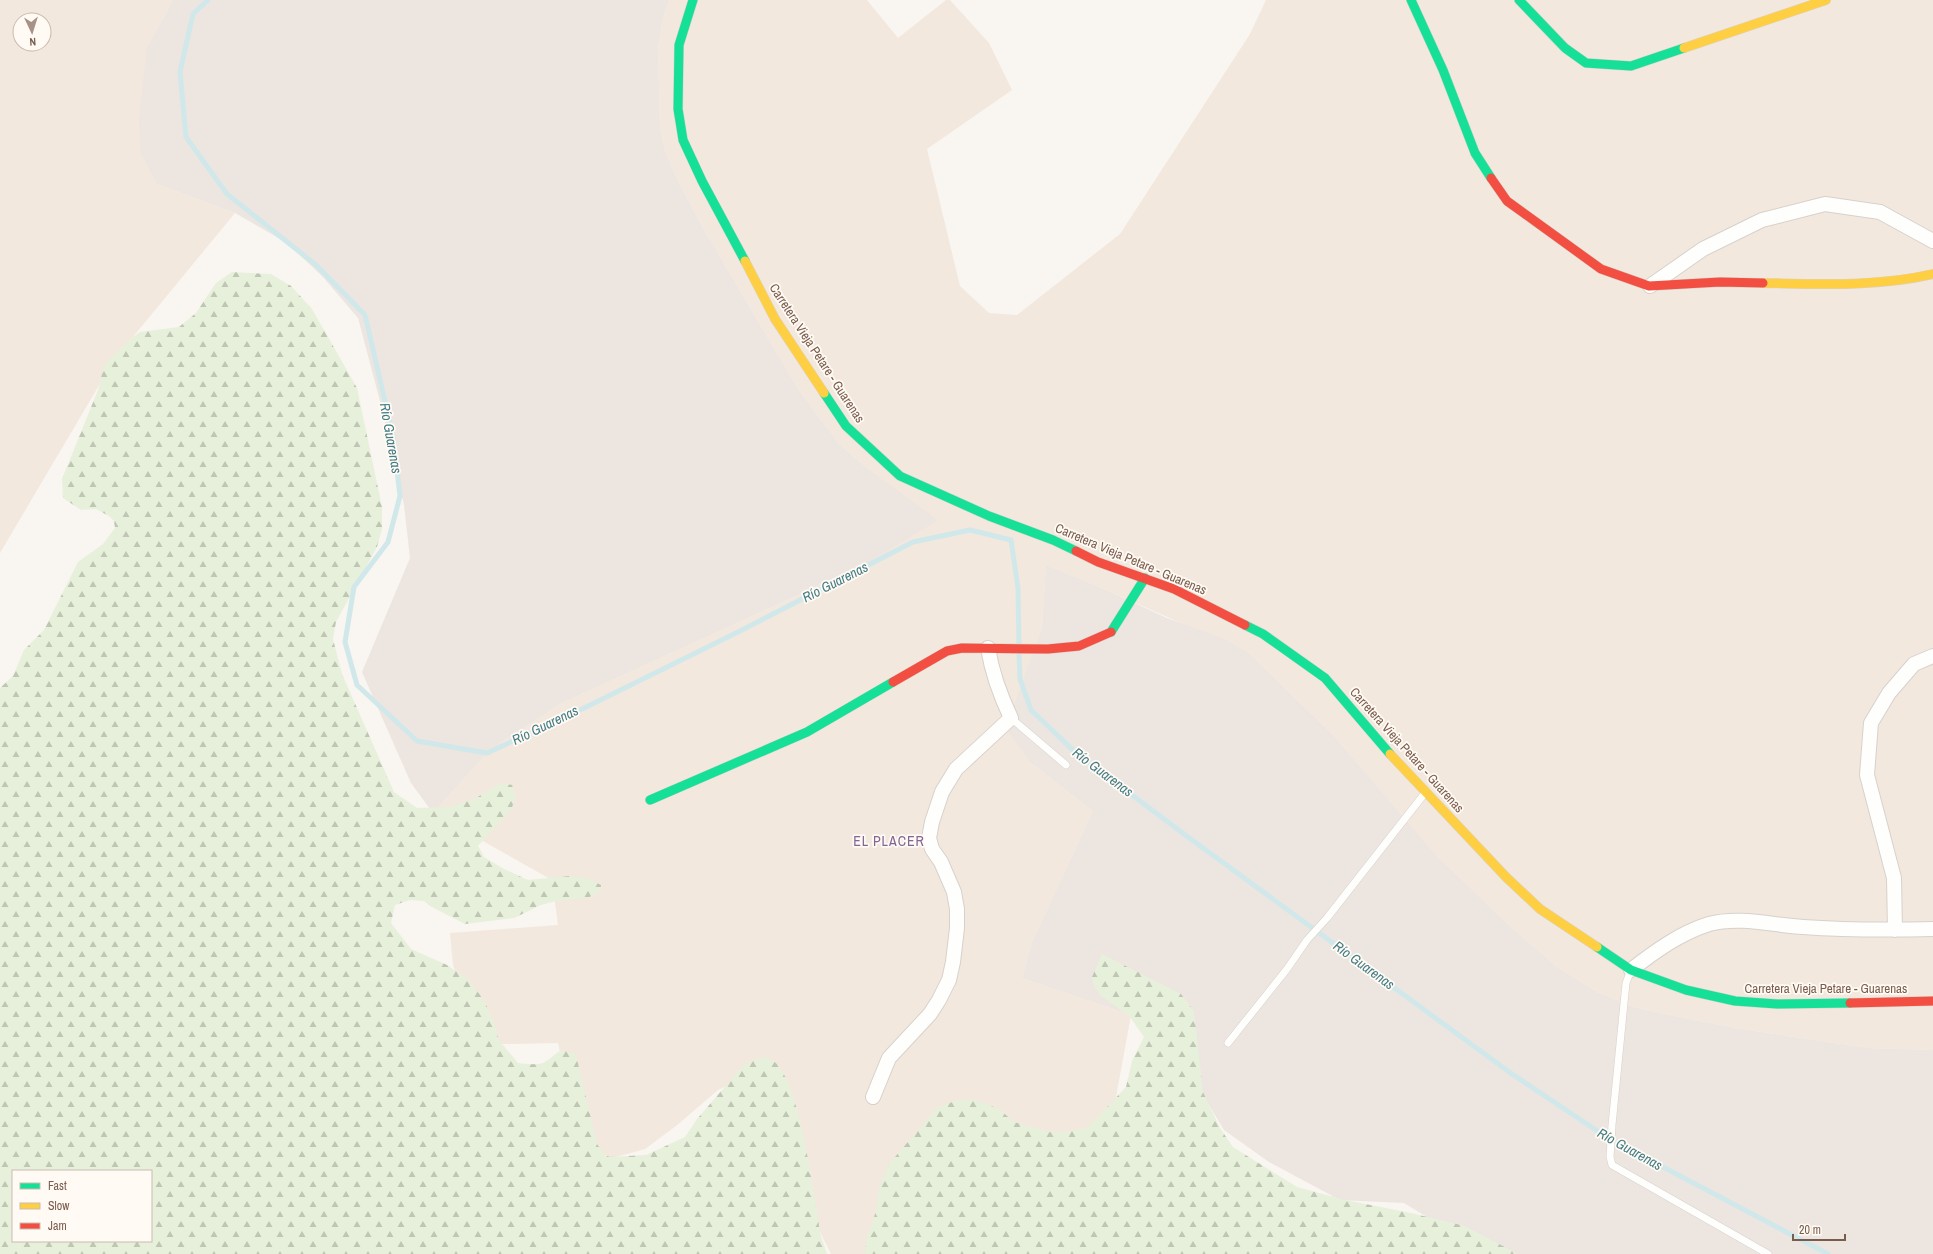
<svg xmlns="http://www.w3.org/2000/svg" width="1933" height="1254" viewBox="0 0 1933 1254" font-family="'Archivo Narrow',sans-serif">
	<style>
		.residential { fill: #f2e8de; fill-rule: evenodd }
		.industrial { fill: #ede5e0 }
		.forest { fill: url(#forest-firs); fill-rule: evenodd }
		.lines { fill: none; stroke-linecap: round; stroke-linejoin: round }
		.stream { stroke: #d0e8ea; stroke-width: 5 }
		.lane-casing { stroke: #d7d1cb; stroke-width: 8 }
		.street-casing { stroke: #d7d1cb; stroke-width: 16 }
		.fast-casing { stroke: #d9d2cb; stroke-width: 10 }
		.slow-casing { stroke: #d9d2cb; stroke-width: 10 }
		.jam-casing { stroke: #d9d2cb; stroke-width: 10 }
		.lane { stroke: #fefefd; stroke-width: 7 }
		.street { stroke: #fefefd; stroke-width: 14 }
		.fast { stroke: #16e098; stroke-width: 9 }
		.slow { stroke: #ffcf43; stroke-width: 9 }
		.jam { stroke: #f24e42; stroke-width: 9 }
		.labels { text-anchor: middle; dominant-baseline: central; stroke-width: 3.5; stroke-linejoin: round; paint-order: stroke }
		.street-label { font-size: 13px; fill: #7a5c4d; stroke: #fffaf3 }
		.water-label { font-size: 14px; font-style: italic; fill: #437c86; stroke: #fffaf3 }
		.neighbourhood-label { font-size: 14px; letter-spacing: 1px; fill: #846695; stroke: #fffaf3 }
	</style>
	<defs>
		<pattern id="forest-firs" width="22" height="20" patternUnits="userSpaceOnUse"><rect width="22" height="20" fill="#e7f0db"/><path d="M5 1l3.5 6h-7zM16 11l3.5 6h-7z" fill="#c0c6b4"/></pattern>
	</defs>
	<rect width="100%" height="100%" fill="#f9f5f0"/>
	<path class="residential" d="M0,0H173L147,47L157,184L235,213L114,360L0,553ZM20,20H44V44H20Z
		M669,0H867L898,38L946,0H950L989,43L1012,90L927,149L960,286L989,313L1017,315L1120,234L1250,34L1266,0H1933V1050L1868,1048L1741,1029L1664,1014L1634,1007L1597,992L1557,967L1510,926L1437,856L1335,737L1250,654L1100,587L1046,565L1042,627L1028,668L1031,763L1093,811L1032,942L1022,978L1131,1015L1114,1108L1098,1146L867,1254H831L744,1078L718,1090L676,1126L645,1149L612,1158L596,1151L567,1082L558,1043L501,1044L466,999L453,965L450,933L558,925L552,880L433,813L489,751L560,704L866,564L869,470L839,444L798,389L703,228L678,181L665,151L660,127L658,48L663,19Z"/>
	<path class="industrial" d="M173,0H669L663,19L658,48L660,127L665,151L678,181L703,228L798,389L839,444L869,470L938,520L866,564L560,704L489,751L433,813L411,783L362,672L410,558L404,505L380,401L358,318L323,277L287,243L235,213L157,184L141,153L139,120L147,47Z
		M1046,565L1100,587L1167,618L1224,639L1250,654L1335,737L1437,856L1510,926L1557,967L1597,992L1634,1007L1664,1014L1741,1029L1868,1048L1933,1050V1254H1488L1404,1203L1340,1200L1269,1162L1224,1130L1200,1090L1131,1015L1022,978L1032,942L1093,811L1031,763L1006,728L1042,627Z"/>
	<path class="forest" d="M232,272L271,274L291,286L312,309L357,388L382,507V529L377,547L336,622L333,639L342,674L394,792L417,808L450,807L476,798L501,783L512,785L516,796L511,810L478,846L484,857L504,869L528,880L570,876L589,879L601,885L600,892L587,898L556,901L541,905L514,918L465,924L430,906L424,901L410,900L395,905L391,923L411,949L447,965L470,981L485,1002L496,1028L498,1039L518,1063C525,1064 537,1065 543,1063C559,1055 556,1045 576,1055L597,1144L605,1155L610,1157L646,1155L685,1137L697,1119L742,1067L747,1063L765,1057C768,1059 773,1061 776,1063C801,1088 814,1198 821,1236L827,1254H0V688L13,676L24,650L44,630L78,562L103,544L115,528L114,521L109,516L96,509L81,510L63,498L62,479L98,390L104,365L130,339L140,332L179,327L196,313L216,283ZM13,1171H151V1241H13Z
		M1102,954L1181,994L1194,1011L1203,1092L1220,1128L1233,1147L1297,1187L1345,1200L1411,1213L1465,1226L1518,1254H865L867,1235L871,1228L878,1203V1191L889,1164L937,1108L955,1101L974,1099L999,1109L1014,1122L1053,1133L1086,1129L1126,1087L1132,1061L1144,1037L1130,1017L1100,995L1093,984L1092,977Z"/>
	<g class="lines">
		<path class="stream" d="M208,0L193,14L180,72L186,137L227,194L316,265L365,315L393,436L400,496L388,542L354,587L345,642L357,685L417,741L487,753L574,713L740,631L913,542L970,530L1011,540L1018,588L1019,645
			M1019,653L1020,679L1031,710L1076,753L1188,837L1512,1074L1608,1138L1828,1254"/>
		<defs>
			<path id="lane" d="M1011,718L1066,765
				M1631,970L1626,983L1612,1125L1610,1157L1612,1165L1768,1254
				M1228,1043L1287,969L1307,940L1327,918L1425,793"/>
			<path id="street" d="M1650,286L1703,249L1762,220L1825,204L1880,212L1933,241
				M1895,930L1894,878L1867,775L1871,723L1889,693L1914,664L1933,656
				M1631,970C1654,952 1680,933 1709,924C1739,916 1772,925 1803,927C1846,930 1890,930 1933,929
				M873,1097L889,1058L930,1014L939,1000L949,980L953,962L957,928V909L954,892L941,862L932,849L929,838L932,822L942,792L956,769L1011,718C1000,695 992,673 988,648"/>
			<path id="fast" d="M693,0L679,45L678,109L683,140L702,181L745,261
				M1411,0L1443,70L1475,153L1491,178
				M1519,0L1565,48L1586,63L1631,66L1684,48
				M824,393L846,426L900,476L989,516L1053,540L1076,551
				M1245,625L1263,634L1325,678L1390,754
				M1111,632L1145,578
				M650,800L807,732L893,682
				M1597,947L1631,970L1686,990L1735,1001L1777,1004L1850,1003"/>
			<path id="slow" d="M1684,48L1826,0
				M745,261L775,319L824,393
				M1763,283C1820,284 1877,287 1933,274
				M1390,754L1506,877L1540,909L1597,947"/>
			<path id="jam" d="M1491,178L1507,201L1601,269L1649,286L1720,282L1763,283
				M1076,551L1098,562L1174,589L1245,625
				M893,682L947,651L962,648L1048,649L1079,646L1111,632
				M1850,1003L1933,1001"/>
		</defs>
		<use href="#lane" class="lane-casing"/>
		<use href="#street" class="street-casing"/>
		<use href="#fast" class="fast-casing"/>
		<use href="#slow" class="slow-casing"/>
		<use href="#jam" class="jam-casing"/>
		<use href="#lane" class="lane"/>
		<use href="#street" class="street"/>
		<use href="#fast" class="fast"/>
		<use href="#slow" class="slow"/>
		<use href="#jam" class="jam"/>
	</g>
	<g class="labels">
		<g class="street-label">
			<text transform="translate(817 353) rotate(57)">Carretera Vieja Petare - Guarenas</text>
			<text transform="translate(1131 559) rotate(23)">Carretera Vieja Petare - Guarenas</text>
			<text transform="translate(1407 750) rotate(48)">Carretera Vieja Petare - Guarenas</text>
			<text x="1826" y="988">Carretera Vieja Petare - Guarenas</text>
		</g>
		<g class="water-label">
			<text transform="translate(391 438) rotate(80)">Río Guarenas</text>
			<text transform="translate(835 582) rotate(-27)">Río Guarenas</text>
			<text transform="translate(545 725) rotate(-26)">Río Guarenas</text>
			<text transform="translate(1103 772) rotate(37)">Río Guarenas</text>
			<text transform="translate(1364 965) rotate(36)">Río Guarenas</text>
			<text transform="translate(1630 1149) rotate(29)">Río Guarenas</text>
		</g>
		<g class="neighbourhood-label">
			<text x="889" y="841">EL PLACER</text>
		</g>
	</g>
	<rect x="12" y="1170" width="140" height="72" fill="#fffaf3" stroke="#cabbb1"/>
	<rect x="20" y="1183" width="20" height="6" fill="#16e098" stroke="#cabbb1"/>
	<text x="48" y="1190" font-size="12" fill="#7a5c4d">Fast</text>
	<rect x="20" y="1203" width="20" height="6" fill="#ffcf43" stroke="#cabbb1"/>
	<text x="48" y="1210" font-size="12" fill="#7a5c4d">Slow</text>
	<rect x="20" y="1223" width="20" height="6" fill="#f24e42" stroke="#cabbb1"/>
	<text x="48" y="1230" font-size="12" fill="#7a5c4d">Jam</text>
	<g transform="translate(32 32) rotate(176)"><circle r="19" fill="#fffaf3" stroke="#cabbb1"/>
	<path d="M0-3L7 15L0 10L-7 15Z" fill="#a69286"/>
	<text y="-6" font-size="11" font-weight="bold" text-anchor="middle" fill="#7a5c4d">N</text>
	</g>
	<path d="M1793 1234v6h52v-6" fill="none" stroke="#7a5c4d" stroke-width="2"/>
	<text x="1799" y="1234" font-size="12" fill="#7a5c4d" stroke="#fffaf3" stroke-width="3" paint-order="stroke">20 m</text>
</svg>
